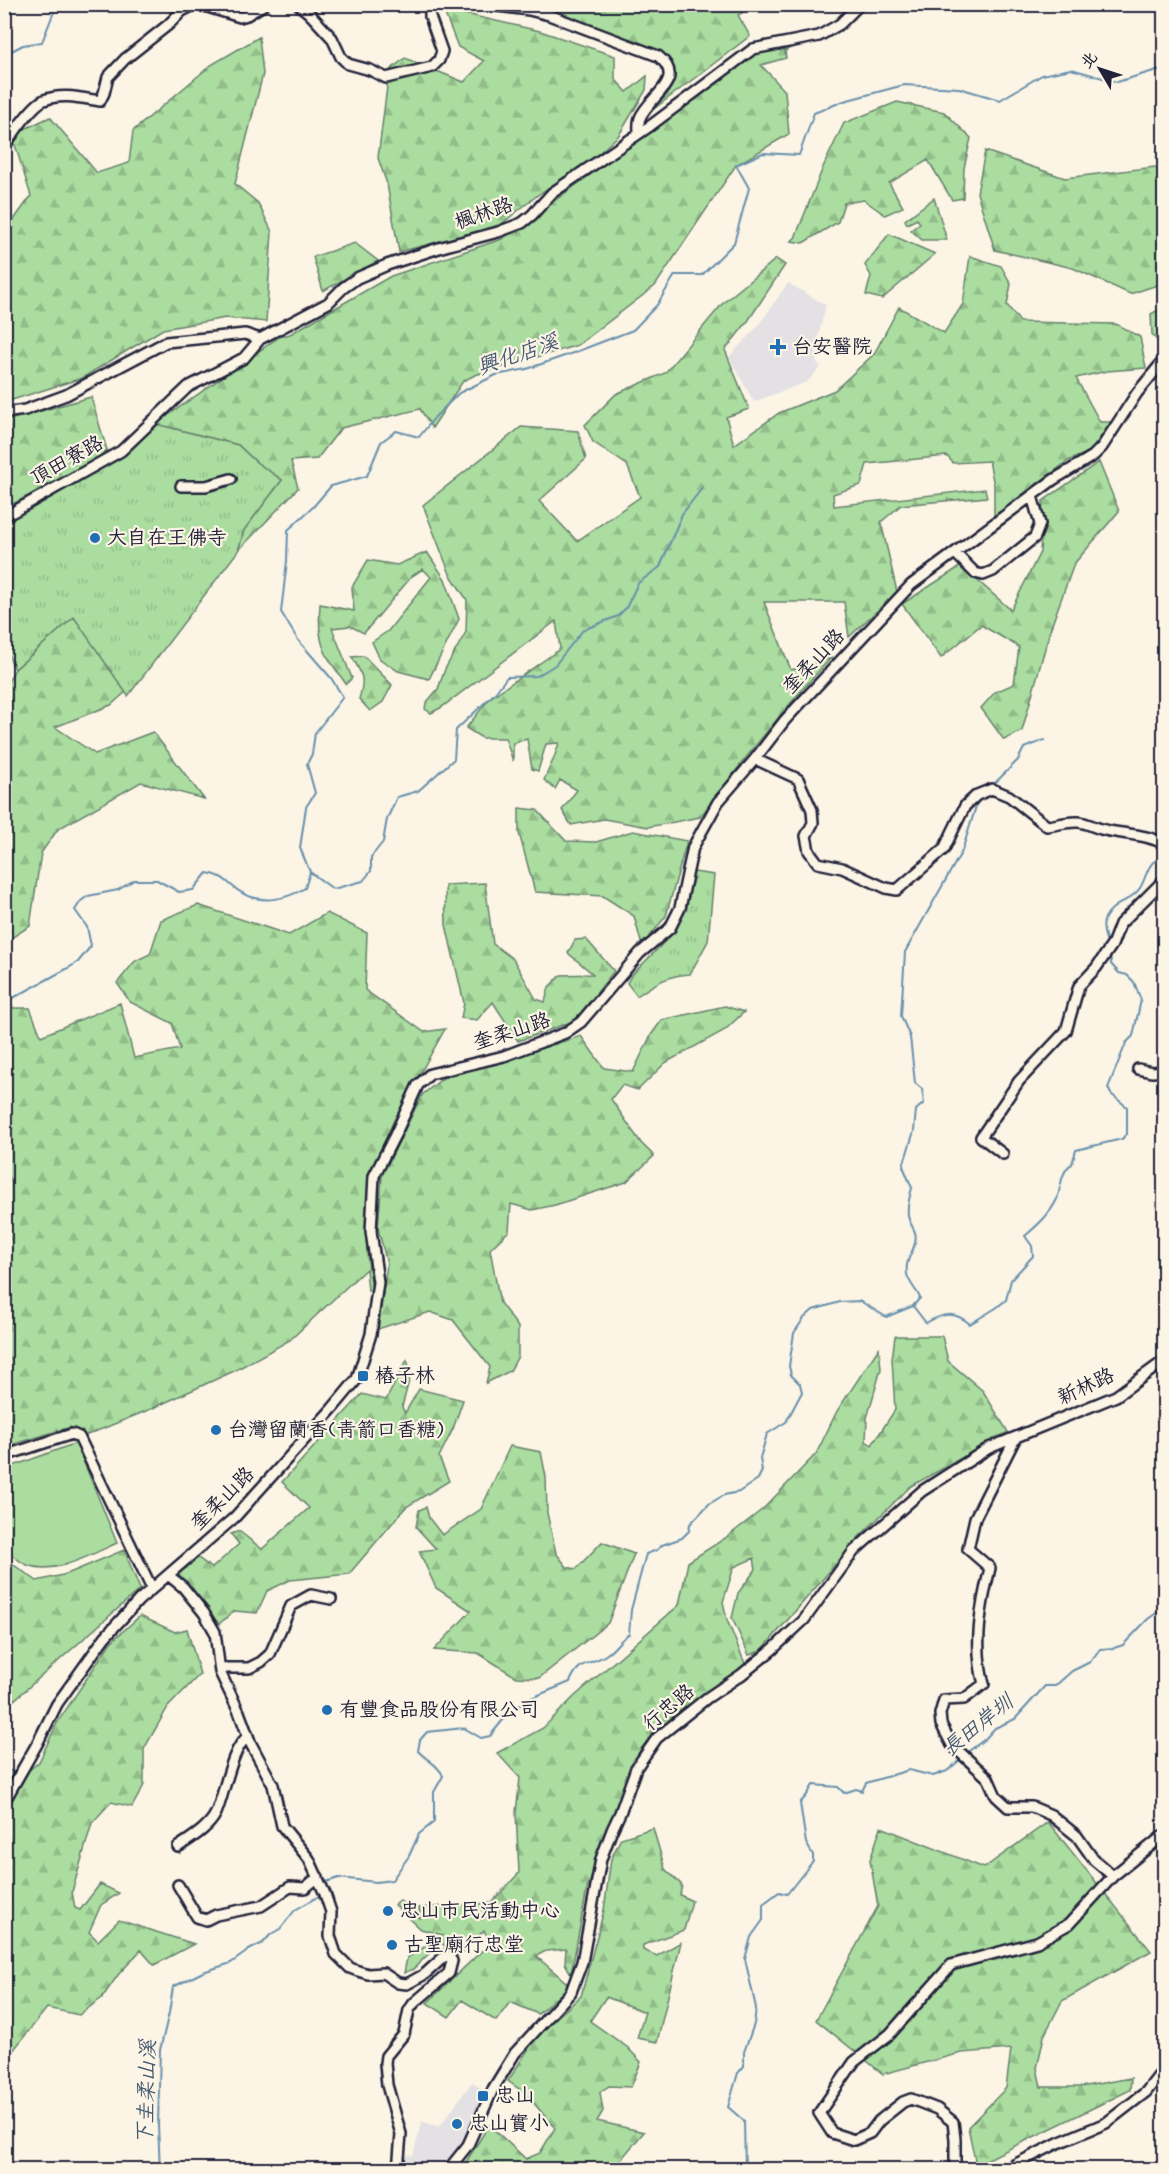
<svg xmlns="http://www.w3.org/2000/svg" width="1169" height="2174" viewBox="0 0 1169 2174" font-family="Mynerve,'LXGW WenKai TC',sans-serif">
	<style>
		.built { fill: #e4e1e4 }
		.green { fill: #aadd9f; stroke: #66806d; stroke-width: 1.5 }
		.forest { fill: url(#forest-firs); stroke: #66806d; stroke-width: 1.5 }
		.park { fill: url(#park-tufts); stroke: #66806d; stroke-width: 1.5 }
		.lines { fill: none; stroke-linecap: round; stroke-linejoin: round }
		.stream { stroke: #678fac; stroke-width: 2 }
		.minor-casing { stroke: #22223b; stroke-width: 14 }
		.minor { stroke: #fcf5e5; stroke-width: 9 }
		.poi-dot { fill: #1f6fb2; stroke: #fcf5e5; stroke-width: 2 }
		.labels { text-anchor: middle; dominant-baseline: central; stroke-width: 4.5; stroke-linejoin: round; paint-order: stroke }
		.street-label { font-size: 20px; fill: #22223b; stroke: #fcf5e5 }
		.poi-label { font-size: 20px; fill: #22223b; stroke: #fcf5e5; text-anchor: start }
		.water-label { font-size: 21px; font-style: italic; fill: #445873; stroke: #fcf5e5 }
	</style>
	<defs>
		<pattern id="forest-firs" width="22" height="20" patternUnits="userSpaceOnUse" patternTransform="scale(1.5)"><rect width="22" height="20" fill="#aadd9f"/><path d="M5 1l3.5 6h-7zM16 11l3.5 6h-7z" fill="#92bd8a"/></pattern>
		<pattern id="park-tufts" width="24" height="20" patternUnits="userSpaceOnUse" patternTransform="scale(1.5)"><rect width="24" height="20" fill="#aadd9f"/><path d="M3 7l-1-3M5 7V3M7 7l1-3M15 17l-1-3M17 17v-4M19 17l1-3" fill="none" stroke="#92bd8a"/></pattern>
	</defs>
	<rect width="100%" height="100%" fill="#fcf5e5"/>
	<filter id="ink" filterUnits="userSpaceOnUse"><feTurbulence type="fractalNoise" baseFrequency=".0167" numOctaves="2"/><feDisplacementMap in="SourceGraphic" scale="12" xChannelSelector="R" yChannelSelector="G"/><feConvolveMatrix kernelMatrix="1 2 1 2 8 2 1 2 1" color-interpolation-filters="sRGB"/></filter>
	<g filter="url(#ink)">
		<path class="built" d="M788,283L826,305L818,338L816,361L821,367L807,382L754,402L729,357L758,326Z
			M472,2082L487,2093L465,2142L443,2169L403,2170L404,2154L413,2156L422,2121L439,2127Z"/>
		<path class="green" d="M76,1443L117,1543C91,1554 56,1576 27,1565C19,1562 11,1554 5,1548V1469Z"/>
		<path class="forest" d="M535,4L756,5L738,15L750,36L646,115L670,70L646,53L533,9Z
			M443,9L540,31L615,56V79L627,92L647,76L646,90L619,135L597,155L539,194L499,226L399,252L387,184L378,158L389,71L405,58L464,82L484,61L458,47Z
			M259,37L263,74L235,184L258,203L272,232L266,322L226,318L163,329L82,378L12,400L5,401V232L31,196L12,135L50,117L97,173L129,163L133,131L211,65Z
			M800,42L785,51L786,58L761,65L785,91L789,134L736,165L655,286L578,345L475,375L463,381L432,428L420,409L341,428L317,459L291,461L298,488L238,551L244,530L282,480L256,462L238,445L156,424L279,337L290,334L391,276L502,239L757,53Z
			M897,102L944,112L971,138L964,168L963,198L952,200L928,160L889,183L903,207L885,215L864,200L844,203L838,222L803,243L791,241L795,238L824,165L844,123Z
			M985,151L1065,178L1155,167L1164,171V283L1130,294L1073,268L995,250L977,193Z
			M934,198L947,240H922L911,230L920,223L917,219L907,224L905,220Z
			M889,234L935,254L882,299L866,295L871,276L865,265Z
			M355,243L378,261L323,291L313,257Z
			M970,256L1001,266L1011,284L1007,305L1020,322L1116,324L1140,337L1146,368L1107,371L1076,378L1100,422H1111L1091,451L1068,461L994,517V485L989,461L953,463L947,456L867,464L861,485L833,494L834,506L985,489L987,497L901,505L881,522L897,592L849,637L844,602H764L791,670L831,658C784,708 742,762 700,817L648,827L604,819L571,825L562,810L577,790L560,780L555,789L544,780L554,758L559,743L546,744L538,771L532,769L527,739L513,743V761L505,738H482L466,728L490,698L560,649L556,621L442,707L431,713L425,709L426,703L438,689L445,669L466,632L467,600L450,574L423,505L521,427L578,431L586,459L539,501L577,541L640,497L627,465L593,442L585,425L616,394L665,373L723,303L776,259L785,265L748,321L725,350L749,409L726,417L734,445L779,413L835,390L874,354L899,307L944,333L963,304Z
			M1164,307V350L1152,334L1151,314Z
			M91,397L107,450L90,464L5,508V421Z
			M1099,462L1119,511L1074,564L1051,627L1022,731L1004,740L981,708L995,692L1014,684L1019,647L981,625L941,658L902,604L961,566L1011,610L1040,552L1043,501Z
			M427,552L445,579L459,619L429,679L398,671L380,659L372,642L388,631L431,577L423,569L412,576L364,633L350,626L332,628L352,678L346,684C323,652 317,644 320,604L354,611L352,587L368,560L397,565Z
			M74,617L127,691L111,705L55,727L95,754L153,732L204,799L141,782L58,829L41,853L30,926L5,942L4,689L15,669Z
			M364,656L392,685L383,702L370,711L359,699C365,679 363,675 352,657Z
			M519,808L537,810L566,841L596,842L633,831L687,841L666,916L642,946L634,916L603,896L535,892L519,833Z
			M485,883L493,944L513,959L536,999L545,1002L549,987L561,975L593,974L568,953L575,940L586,939L614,971L574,1021L518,1041L493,1002L477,1020L461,1018L464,1003L446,925L445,885Z
			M198,905L289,935L327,913L367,933L365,990L424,1032L445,1029L394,1120L370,1174L367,1254L372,1289L368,1291L366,1269L290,1340L234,1371L151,1409L85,1436L70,1427L5,1447V1008H30L41,1036L120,1003L134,1058L180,1049L172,1023L130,1002L117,983L135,961L150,954L161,920Z
			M725,1006L744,1012L725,1030L665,1063L638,1090L622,1085L611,1099L641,1143L654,1156L626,1182L555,1205L532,1210L511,1204L509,1231L490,1249L500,1303L518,1327V1356L510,1371L486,1383L490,1367L453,1320L430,1312L378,1329L387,1264L378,1228L382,1176L422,1095L443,1078L581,1036L604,1068L633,1072L651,1035L662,1020Z
			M895,1336H942L948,1361L983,1391L1008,1432L911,1486L859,1537L761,1651L749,1655L732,1618L738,1593L756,1569L754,1558L734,1567L723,1602L727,1620L746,1666L654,1732L640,1750L587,1889L571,1974L565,1963L566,1949L546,1951L536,1956L567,1983L564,1991L538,2014L510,2002L496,2021L462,2000L449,2017L427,2003L490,1943L484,1930L463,1952L455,1957L441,1942L413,1969L404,1973L407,1958L443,1935L421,1929L395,1905L400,1901L420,1918L419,1908L491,1903L519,1873L516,1812L520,1778L497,1753L543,1728L575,1696L679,1605L688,1562L727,1537L763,1509L816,1454L837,1411L879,1348L881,1369L867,1418L866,1441L872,1445L895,1410L892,1359Z
			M407,1360L411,1373L402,1407L405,1413L419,1389L463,1400L453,1429L439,1457L449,1481L406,1507L349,1574L290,1580L267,1591L257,1613L234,1611L219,1624L179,1574L198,1558L212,1568L239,1544L231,1534L239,1531L262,1549L309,1508L282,1482L362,1394L386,1400Z
			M510,1446L541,1452L546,1477L547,1513L556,1553L567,1567L576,1569L602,1542L634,1554L608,1623L539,1678L516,1677L478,1653L434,1650L471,1611L436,1588L419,1551L436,1549L416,1527L419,1510L426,1507L429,1518L442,1535L481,1509Z
			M124,1550L140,1589L5,1708V1559L37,1581L67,1574Z
			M140,1616L175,1632L187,1629L200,1674L168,1707L144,1749V1785L132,1807L111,1802L92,1823L72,1892L75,1908L80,1910L100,1884L119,1893L101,1905L89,1932L98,1941L119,1920L194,1944L154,1965L141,1950L118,1975L102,1998L79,2015L47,2008L12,2052L4,2051V1768L22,1776L39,1762L57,1723L111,1642Z
			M1048,1822L1151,1951L1062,2001L1044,2036L1037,2068L1041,2087H1080L1131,2078L1130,2090L976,2165L968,2127L1006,2088L1011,2049L961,2053L883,2074L816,2020L878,1906L870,1860L881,1827L984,1868Z
			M653,1828L665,1869L682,1885L680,1895L692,1901L684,1930L643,1945V1950L657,1956L681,1942L657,2042L637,2038L645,2012L606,1997L590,2021L627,2047L641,2062L631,2087L609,2086L600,2092L603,2111L597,2121L644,2132L613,2169L461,2170L489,2125L526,2159L540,2153L555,2128L526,2094L508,2081L538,2034L581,1996L604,1910L611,1859L621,1838Z"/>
		<path class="park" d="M156,424L238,445L256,462L282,480L244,530L238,551L128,696L74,617L15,669L5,649V518Z
			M694,872L714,875L708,941L690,974C668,975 654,984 637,996L627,983L631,976L673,933L686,909Z"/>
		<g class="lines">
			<path class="stream" d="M4,55L23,45L42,42L57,4
				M1164,689L1162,706L1164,722
				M992,786L1018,760L1024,748L1045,740
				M310,872L333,889L363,881L371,871V857L383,842L387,819L397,797L418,791L454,759L456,730L495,693L507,677L537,676L555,665L583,630L618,616L626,608L638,583L660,567L682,514L703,487
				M1108,945C1105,936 1101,927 1105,918C1112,903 1132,901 1140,888C1148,875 1147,859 1164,858
				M4,1003L70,967L78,962L91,946L87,927L75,910L81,901L88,896L118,890L134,880H157L179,892L193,890L207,873C226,875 229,887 244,894C264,904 287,899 305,888L310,872L300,848L306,807L315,793L307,764L312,754L315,733L343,697L331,678L298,640L281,612L287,561L288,530L313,507L331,486L367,476L381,442L396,431L419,437L435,417L459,393L496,375L527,369L573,353L633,330L657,305L675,275H702L734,243L749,188L736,165L763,153L799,155L814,113L844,101L904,85L959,88L1000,100L1042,75L1071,69L1117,82L1164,68
				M913,1306L920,1298C917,1290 908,1282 907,1274C905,1260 912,1255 915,1243C918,1229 910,1227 908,1216C907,1207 909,1198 912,1188L903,1166L914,1131L916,1110L924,1103L922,1089L915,1083L910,1037L901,1016L905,952L962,851L978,800
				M965,1754L985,1739L995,1728L1015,1719L1045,1686H1055L1072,1671L1090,1662L1100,1649L1114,1648L1123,1645L1148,1619L1162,1609L1164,1596
				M325,1885L326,1882L339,1878L376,1882L392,1880L409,1856L419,1834L434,1822V1792L443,1776C439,1765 426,1760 418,1751L420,1740L427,1732L464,1728L481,1738L490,1736L507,1715L529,1699L570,1682C580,1658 591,1666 607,1654C616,1648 620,1639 629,1634L631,1610L646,1554L657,1550L662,1545L682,1538L689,1531L690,1524L709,1504L724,1495L739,1492L758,1479L762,1471L760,1458L767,1434L786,1422L802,1392L800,1384L791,1375L789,1366L794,1333L804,1318L813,1310L840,1302L860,1301L886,1317L913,1306L926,1323C943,1313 954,1311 970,1324L996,1308L1006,1300L1011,1280L1033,1256L1032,1246L1025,1236C1038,1225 1050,1214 1057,1199C1061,1188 1061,1170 1072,1164L1076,1150L1122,1139L1127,1133V1107L1111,1094L1108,1088L1126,1043L1133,1036L1141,1000L1134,982L1127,975L1119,973L1111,964L1110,953
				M160,2170L158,2126L160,2050L169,2013L173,1987L203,1972L231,1963L249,1950L263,1943L271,1934L280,1929L295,1910L319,1896L321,1892
				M745,2170L744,2121L728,2107L738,2073L744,2066V2052L754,2024L756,2008L745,1959L751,1937L763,1920V1904L779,1892L787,1894L813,1861V1855L806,1843L800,1803L807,1795L813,1785L838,1787L844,1793L856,1789L862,1791L866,1783L909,1770L933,1776L947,1771L961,1759"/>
			<defs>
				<path id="minor" d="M298,4L309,13L332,38L341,57L348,64L370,70L386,78L432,67L439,60L442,51L430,17V4
					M481,4L529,10L549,15L658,56C688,80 649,96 640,118C638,123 639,128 639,132
					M4,147C12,135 32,105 44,100C62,93 81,98 100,101L104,93L108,77L125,59L168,25L182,11L194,5H201L240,17L247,15L265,4
					M4,413L25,410L66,395L166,342L245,334L260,339
					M181,486H206L231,479
					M4,517L121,451L188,387L244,358L260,339L328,303L343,288L357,278L387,265L442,247L498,232L522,223L532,215L552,193L650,126L753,49L819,36L840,24L860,4
					M955,553L975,573L983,575L993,571L1035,537L1040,524L1032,496
					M755,759L798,779L812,810L813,823L806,836L809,851L818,863L842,868L886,888L897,890L944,849L965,806L977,795L992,789L1009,796L1047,826C1058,825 1067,821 1079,822C1087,823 1094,827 1101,829C1122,835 1145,833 1164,844
					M1138,1069L1152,1072L1164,1071
					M1003,1154L981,1137L1019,1081L1066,1031L1079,986L1096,968L1112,945L1120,924L1164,880
					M1016,1437L975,1518L968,1549L990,1568C981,1605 973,1646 984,1684L964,1699L944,1700L940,1714L941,1724L952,1745L988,1778L996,1796L1008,1807H1032L1051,1815L1077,1836L1094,1860L1113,1876
					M4,1456L72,1434L79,1437L152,1589
					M168,1575L183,1587L204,1613L215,1632L220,1672L239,1712L251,1744L273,1785L282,1826L309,1859L325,1894L331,1912L330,1936L336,1954L350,1968L358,1971L368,1974L383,1973L398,1983L407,1984L425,1974L446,1955L449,1956L452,1961L449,1973L414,2003L409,2010L404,2034L386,2056L385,2063L387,2085L401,2134L398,2170
					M220,1672L225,1668H249L261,1662L270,1654L291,1606L311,1595L331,1599
					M4,1802L37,1744L57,1704L105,1637L139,1600L235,1517L332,1409L357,1379L371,1334L378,1282L371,1231L374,1176L395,1135L418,1085L430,1074L504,1056L565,1033L581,1022L640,953L670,928L680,908L693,847L718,802L755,759L785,720L911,585L1053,480L1093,456L1102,447L1137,393L1164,360
					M178,1847C191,1838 209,1828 216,1813C224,1796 232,1745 248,1737
					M178,1885L197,1917L206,1920L216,1915L261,1906L290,1887L305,1888L318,1877
					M448,2170L468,2145L493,2089L515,2053L571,1992L582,1962L601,1859L612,1830L620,1813L636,1768L657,1738L707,1698L741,1675L773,1649L804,1620L854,1551L922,1491L989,1448L1116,1396L1164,1361
					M955,2170V2139L953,2122L937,2109L911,2099L903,2102L879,2121L870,2133L854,2140L832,2133L819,2113L854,2062L890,2034L951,1965L1037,1942L1069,1924L1113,1876L1164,1835
					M1004,2170L1058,2143L1106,2123L1146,2092L1164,2069"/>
			</defs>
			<use href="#minor" class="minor-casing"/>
			<use href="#minor" class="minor"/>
		</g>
	</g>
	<g class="poi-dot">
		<path d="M775 338h6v6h6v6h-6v6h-6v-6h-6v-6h6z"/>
		<circle cx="95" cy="538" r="6"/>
		<rect x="357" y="1370" width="12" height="12" rx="3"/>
		<circle cx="216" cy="1430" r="6"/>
		<circle cx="327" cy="1710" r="6"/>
		<circle cx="388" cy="1911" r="6"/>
		<circle cx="392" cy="1945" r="6"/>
		<rect x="477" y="2090" width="12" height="12" rx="3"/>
		<circle cx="457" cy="2124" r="6"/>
	</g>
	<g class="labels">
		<g class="street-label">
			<text transform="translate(484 214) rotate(-19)">楓林路</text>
			<text transform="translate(67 461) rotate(-29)">頂田寮路</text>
			<text transform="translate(814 662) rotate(-47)">奎柔山路</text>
			<text transform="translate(512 1032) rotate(-18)">奎柔山路</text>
			<text transform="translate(1086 1387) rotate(-25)">新林路</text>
			<text transform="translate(223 1499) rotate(-45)">奎柔山路</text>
			<text transform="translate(669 1708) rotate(-40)">行忠路</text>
		</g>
		<g class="poi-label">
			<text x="792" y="347">台安醫院</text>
			<text x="107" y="538">大自在王佛寺</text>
			<text x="375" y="1376">樁子林</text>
			<text x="228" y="1430">台灣留蘭香(青箭口香糖)</text>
			<text x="339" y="1710">有豐食品股份有限公司</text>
			<text x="400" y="1911">忠山市民活動中心</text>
			<text x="404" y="1945">古聖廟行忠堂</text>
			<text x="495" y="2096">忠山</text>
			<text x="469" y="2124">忠山實小</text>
		</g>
		<g class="water-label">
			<text transform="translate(518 355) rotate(-19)">興化店溪</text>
			<text transform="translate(978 1726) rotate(-39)">長田岸圳</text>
			<text transform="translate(147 2092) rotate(-88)">下圭柔山溪</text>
		</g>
	</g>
	<rect width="1169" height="2174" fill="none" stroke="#fcf5e5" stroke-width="24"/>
	<rect x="12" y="12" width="1145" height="2150" fill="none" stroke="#22223b" stroke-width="2" filter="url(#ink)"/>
	<g transform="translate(1100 69) rotate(309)" stroke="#fcf5e5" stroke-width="4.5" paint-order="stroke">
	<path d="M0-4.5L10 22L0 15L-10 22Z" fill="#22223b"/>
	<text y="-9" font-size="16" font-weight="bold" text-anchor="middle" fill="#22223b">北</text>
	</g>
</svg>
